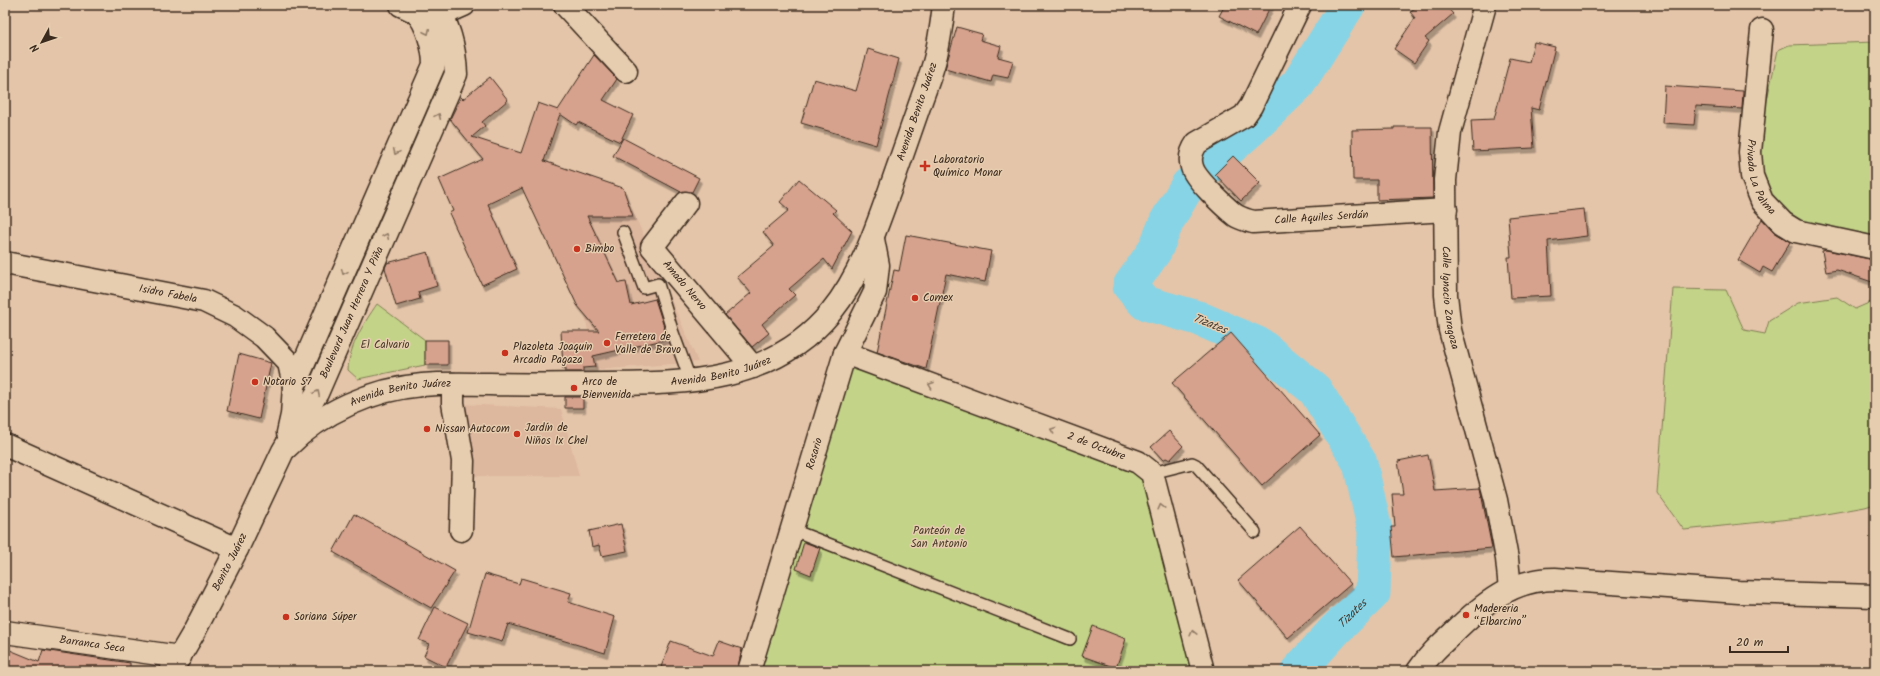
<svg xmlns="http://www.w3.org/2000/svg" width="1880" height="676" viewBox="0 0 1880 676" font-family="Kalam,sans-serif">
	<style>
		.built { fill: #ddb79e }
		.green { fill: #c3d388; stroke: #7f7e53 }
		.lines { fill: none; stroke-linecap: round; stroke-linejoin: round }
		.river { stroke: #87d4e6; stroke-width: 35 }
		.building { fill: #d6a28d; stroke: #3b2a1e; filter: url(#shadow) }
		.lane-casing { stroke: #3b2a1e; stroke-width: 14 }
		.street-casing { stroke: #3b2a1e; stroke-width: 25 }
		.secondary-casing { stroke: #3b2a1e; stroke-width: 25 }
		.lane { stroke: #e7cdaf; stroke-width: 11 }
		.street { stroke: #e7cdaf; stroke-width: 22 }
		.secondary { stroke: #e7cdaf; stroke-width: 22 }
		.oneway { stroke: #917c66 }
		.poi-dot { fill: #c8321e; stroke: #e7cdaf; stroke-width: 1.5 }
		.labels { text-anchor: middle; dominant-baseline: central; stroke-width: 3; stroke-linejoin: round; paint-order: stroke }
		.street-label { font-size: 11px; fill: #3b2a1e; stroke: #e7cdaf }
		.poi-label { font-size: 11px; fill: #3b2a1e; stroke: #e7cdaf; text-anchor: start }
		.park-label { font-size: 11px; fill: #493b29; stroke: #e7cdaf }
		.water-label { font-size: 12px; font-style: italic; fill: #433b32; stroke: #e7cdaf }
	</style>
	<defs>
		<filter id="shadow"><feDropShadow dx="2.5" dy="4.5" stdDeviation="0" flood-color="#0004"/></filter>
	</defs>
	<rect width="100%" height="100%" fill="#e4c5a9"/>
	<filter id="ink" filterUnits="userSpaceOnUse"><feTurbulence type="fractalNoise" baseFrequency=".025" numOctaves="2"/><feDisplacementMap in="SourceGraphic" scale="8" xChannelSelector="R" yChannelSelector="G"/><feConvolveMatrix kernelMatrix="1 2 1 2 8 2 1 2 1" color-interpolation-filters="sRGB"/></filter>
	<g filter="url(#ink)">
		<path class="built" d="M504,148L623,188L698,362L595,370L585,315L577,305Z
			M461,404L561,409L579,476H470Z"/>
		<path class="green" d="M1875,42V243L1785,216L1762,183L1758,140L1778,50L1789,45Z
			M1673,289L1726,290L1744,330L1765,334L1769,321L1798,303L1837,297L1855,309L1871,302L1875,298V504L1865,507L1809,517L1684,530L1657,493Z
			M377,304L425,340V365L358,379L348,370C349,346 364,323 377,304Z
			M851,361L1144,474L1196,671H761Z"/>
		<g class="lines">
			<path class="river" id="s1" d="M1298,671L1335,630L1373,593L1375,531L1360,463L1315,390L1260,345L1198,318L1145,303L1130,286L1155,250L1167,221L1188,185L1249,131L1298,84L1348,5"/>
		</g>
		<path class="building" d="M1225,5H1271L1256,35L1219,16Z
			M1418,5H1445L1453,14L1425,38L1429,41L1414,63L1394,49L1415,18L1410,12Z
			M957,27L982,34L980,40L1001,46L998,57L1013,61L1008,78L993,75L991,82L945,69Z
			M1534,42L1555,47L1539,110L1531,108L1534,148L1473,151L1471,120L1494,119L1510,58L1529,62Z
			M868,49L899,59L876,145L801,123L814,79L856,91Z
			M594,55L617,79L603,100L633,115L620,142L578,122L576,125L560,114L544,161L623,188L633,216H587L619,283L626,282L631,305L655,299L668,339L593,356L595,367L583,368V372H566V368L563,369L561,331H599L577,305L522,188L488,204L517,269L482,285L449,213L453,211L439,179L483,159L450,119L461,97L463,99L490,77L508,100L482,122L485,126L472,137L521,153L538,103L558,110Z
			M1665,86L1743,91L1742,109L1696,106L1694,125L1663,123Z
			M1394,127H1432L1433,198L1377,200V180H1353L1352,130L1394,129Z
			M623,138L699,178L692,192H681L613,156Z
			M1233,156L1260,183L1241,201L1215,174Z
			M799,179L836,210L833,213L852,231L832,269L824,259L789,289L795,295L762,324L769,333L752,347L725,315L751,293L737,277L774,246L763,232L789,210L780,202Z
			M1584,209L1587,236L1548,241L1551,296L1511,298L1508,257H1511L1508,217Z
			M1762,219L1774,232L1790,242L1772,272L1763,267L1760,273L1738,260Z
			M906,235L991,251L985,282L946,274L926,369L877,352L894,270L899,271Z
			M1826,250L1875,260V283L1837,270L1826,272L1822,251Z
			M428,252L437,286L418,292L420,299L396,306L385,268L387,263Z
			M1231,333L1320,435L1262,486L1172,383Z
			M425,340H448V365H425Z
			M239,354L271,363L259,419L227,411Z
			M565,397H583V408H565Z
			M1169,431L1183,446L1170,460L1166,458L1163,460L1151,447Z
			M1428,455L1435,491L1480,488L1492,548L1394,557L1391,527H1395L1392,494H1403L1398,461Z
			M354,514L455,571L431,608L333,552Z
			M621,524L627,551L602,556L599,545L592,547L589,531Z
			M1300,526L1351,584L1288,638L1238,580Z
			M804,542L820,548L811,575L796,569Z
			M485,574L519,584L521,578L571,593L568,602L615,617L605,653L508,624L502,642L468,632Z
			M435,607L468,623L446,667L424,656L429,644L419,640Z
			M1093,626L1126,639L1116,668L1082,656Z
			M671,641L713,656L719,641L742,649L737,671H674L661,667Z
			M5,648L39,662L43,650L130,663V671H5Z"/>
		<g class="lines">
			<defs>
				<path id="lane" d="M623,232L644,288L658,284L673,333L691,382
					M1152,473L1192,463L1196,465L1255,532
					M793,530L1070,639"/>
				<g id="street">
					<path d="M565,5L626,71"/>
					<path id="s2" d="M1300,5L1251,106L1244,116L1197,143C1192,150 1189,158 1192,167C1195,179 1225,207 1235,215C1241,219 1247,220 1253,222L1446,210"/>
					<path id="s3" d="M1485,5L1450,132L1445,180L1446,295L1450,330L1496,500L1507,559L1510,589"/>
					<path d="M441,15L464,5"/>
					<path id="s4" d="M1762,30L1750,152L1752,176L1762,201L1783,223L1796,231L1875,248"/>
					<path id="s5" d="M686,203L652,247L753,367"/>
					<path id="s6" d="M5,263L204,301L235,316L264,337L289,363L294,386"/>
					<path id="s7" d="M845,353L1138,462L1152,473L1203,671"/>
					<path d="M453,384V403L463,461L461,530"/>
					<path d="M5,445L237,549"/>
					<path id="s8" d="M287,447C321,412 373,389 422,385C444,383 467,384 490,384C528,385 566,384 605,384C688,384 774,382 831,312C861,275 876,229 892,184C902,156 912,127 922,98C927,84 933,69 936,55C940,38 942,21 944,5"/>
					<path id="s9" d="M5,632L180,657"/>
					<path id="s10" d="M749,671L845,353L875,292L878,265L873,239"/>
				</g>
				<g id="secondary">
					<path d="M288,433L292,415L294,386L434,65C434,50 427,21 415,12C411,9 405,7 401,5"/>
					<path id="s11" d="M171,671L194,632L237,549L283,451L317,393L456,74C455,49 450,25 435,5"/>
					<path d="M1418,671C1428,656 1440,645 1453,633C1482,604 1513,579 1555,579L1739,592L1875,596"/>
				</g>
			</defs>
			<use href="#lane" class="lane-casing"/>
			<use href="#street" class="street-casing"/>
			<use href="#secondary" class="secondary-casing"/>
			<use href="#lane" class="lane"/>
			<use href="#street" class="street"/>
			<use href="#secondary" class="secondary"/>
		</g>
		<defs><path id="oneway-chevron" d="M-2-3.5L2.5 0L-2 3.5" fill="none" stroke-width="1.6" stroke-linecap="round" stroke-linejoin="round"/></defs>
		<g class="oneway">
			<use href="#oneway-chevron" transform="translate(427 32) rotate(65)"/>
			<use href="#oneway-chevron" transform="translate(438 116) rotate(-66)"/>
			<use href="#oneway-chevron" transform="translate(396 152) rotate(114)"/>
			<use href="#oneway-chevron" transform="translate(386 236) rotate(-66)"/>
			<use href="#oneway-chevron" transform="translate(344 272) rotate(114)"/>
			<use href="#oneway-chevron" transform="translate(931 385) rotate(-160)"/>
			<use href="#oneway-chevron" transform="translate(317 393) rotate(-63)"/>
			<use href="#oneway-chevron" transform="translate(1053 430) rotate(-160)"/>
			<use href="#oneway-chevron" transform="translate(1161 507) rotate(-104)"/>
			<use href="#oneway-chevron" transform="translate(1193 633) rotate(-104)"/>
		</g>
	</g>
	<g class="poi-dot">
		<path d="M923 160h4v4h4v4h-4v4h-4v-4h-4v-4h4z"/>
		<circle cx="577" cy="249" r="4"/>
		<circle cx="915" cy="298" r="4"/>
		<circle cx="607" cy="343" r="4"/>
		<circle cx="505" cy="353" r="4"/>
		<circle cx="255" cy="382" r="4"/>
		<circle cx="574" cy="388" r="4"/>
		<circle cx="427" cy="429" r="4"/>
		<circle cx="517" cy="434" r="4"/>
		<circle cx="1466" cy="615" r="4"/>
		<circle cx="286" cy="617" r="4"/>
	</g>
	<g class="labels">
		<g class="street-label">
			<text stroke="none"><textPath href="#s8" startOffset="800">Avenida Benito Juárez</textPath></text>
			<text stroke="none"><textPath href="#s4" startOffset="150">Privada La Palma</textPath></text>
			<text stroke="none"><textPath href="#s2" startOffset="357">Calle Aquiles Serdán</textPath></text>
			<text stroke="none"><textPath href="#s5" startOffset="106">Amado Nervo</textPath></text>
			<text stroke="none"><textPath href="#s6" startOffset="166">Isidro Fabela</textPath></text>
			<text stroke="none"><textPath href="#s3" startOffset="298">Calle Ignacio Zaragoza</textPath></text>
			<text stroke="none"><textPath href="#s11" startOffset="402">Boulevard Juan Herrera Y Piña</textPath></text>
			<text stroke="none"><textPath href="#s8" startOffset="452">Avenida Benito Juárez</textPath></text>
			<text stroke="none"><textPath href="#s8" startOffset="129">Avenida Benito Juárez</textPath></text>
			<text stroke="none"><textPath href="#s7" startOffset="268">2 de Octubre</textPath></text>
			<text stroke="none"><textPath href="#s10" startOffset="227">Rosario</textPath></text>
			<text stroke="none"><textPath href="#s11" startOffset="124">Benito Juárez</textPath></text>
			<text stroke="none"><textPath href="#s9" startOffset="88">Barranca Seca</textPath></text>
		</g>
		<g class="poi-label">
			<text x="933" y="160">Laboratorio<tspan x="933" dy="13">Químico Monar</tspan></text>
			<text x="585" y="249">Bimbo</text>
			<text x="923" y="298">Comex</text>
			<text x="615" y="337">Ferretera de<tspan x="615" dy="13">Valle de Bravo</tspan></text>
			<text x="513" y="347">Plazoleta Joaquin<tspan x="513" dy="13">Arcadio Pagaza</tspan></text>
			<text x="263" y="382">Notario 57</text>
			<text x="582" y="382">Arco de<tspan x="582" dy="13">Bienvenida</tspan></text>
			<text x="525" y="428">Jardín de<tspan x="525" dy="13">Niños Ix Chel</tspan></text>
			<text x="435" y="429">Nissan Autocom</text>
			<text x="1474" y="609">Madereria<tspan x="1474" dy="13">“Elbarcino”</tspan></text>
			<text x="294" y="617">Soriana Súper</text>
		</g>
		<g class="park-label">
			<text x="385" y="345">El Calvario</text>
			<text x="939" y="531">Panteón de<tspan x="939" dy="13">San Antonio</tspan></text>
		</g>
		<g class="water-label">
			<text transform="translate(1210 324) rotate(22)">Tizates</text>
			<text stroke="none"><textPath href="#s1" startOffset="79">Tizates</textPath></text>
		</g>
	</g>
	<rect width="1880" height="676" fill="none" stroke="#e7cdaf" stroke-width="20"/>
	<rect x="10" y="10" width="1860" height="656" fill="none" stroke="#3b2a1e" stroke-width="1.5" filter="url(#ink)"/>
	<g transform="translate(42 42) rotate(230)" stroke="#e7cdaf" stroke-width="3" paint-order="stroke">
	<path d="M0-3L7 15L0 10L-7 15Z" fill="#3b2a1e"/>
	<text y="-6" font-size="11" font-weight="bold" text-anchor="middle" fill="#3b2a1e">N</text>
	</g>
	<path d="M1730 646v6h58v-6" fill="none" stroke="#3b2a1e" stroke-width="2"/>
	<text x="1736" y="646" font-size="12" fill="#3b2a1e" stroke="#e7cdaf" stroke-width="3" paint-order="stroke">20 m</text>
</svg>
